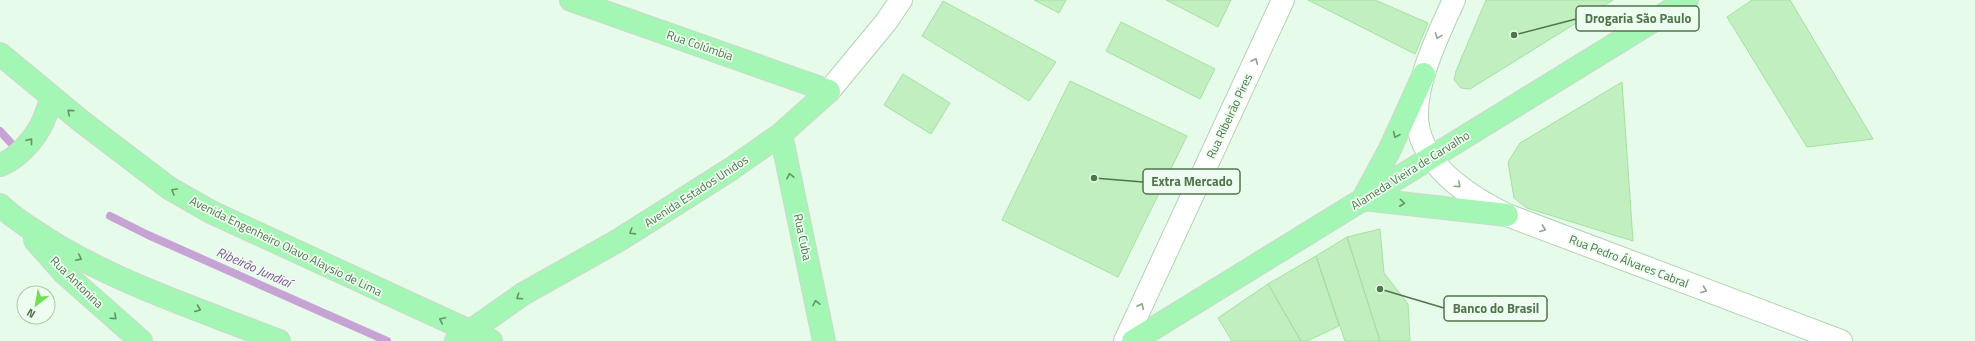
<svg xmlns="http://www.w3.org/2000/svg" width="1975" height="341" viewBox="0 0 1975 341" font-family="'Titillium Web',sans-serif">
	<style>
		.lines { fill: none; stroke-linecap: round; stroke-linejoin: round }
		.stream { stroke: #c7a3d5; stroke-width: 8 }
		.building { fill: #c2efc0; stroke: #a4e1a1 }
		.minor-casing { stroke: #b3d2b4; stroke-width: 24 }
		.major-casing { stroke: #ced8cd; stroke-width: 24 }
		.minor { stroke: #fff; stroke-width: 22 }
		.major { stroke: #a3f6b3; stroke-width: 22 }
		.oneway { stroke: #8da58b }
		.oneway2 { stroke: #659466 }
		.labels { text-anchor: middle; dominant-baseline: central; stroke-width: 3.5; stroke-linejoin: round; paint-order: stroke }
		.street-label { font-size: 12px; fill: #50744c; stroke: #edfef0 }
		.water-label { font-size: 13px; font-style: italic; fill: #87519a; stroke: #edfef0 }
		.leader { fill: none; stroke: #50744c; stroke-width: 1.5 }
		.callout-dot { fill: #50744c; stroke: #edfef0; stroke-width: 1.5 }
		.callout { fill: #edfef0; stroke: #50744c; stroke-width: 1.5 }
		.callout-label { font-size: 13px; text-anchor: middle; font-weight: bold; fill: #50744c }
	</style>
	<rect width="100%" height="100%" fill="#e7fbea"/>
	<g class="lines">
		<path class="stream" d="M0,131L11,143
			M110,216L148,235L387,341"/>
	</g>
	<path class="building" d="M1034,0H1066L1059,13Z
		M1166,0H1231L1218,27Z
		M1308,0H1375L1428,23L1415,54Z
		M1486,0H1613L1470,89L1461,88L1454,80L1456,71Z
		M1752,0H1790L1873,139L1807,147L1727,17Z
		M943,1L1056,62L1029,101L922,36Z
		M1121,22L1215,69L1200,99L1106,51Z
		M903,74L950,103L931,134L884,105Z
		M1070,81L1187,136L1118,277L1002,220Z
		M1622,82L1633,241L1527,208L1514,198L1508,162L1520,143Z
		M1380,229L1384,273L1408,304L1410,341H1380L1347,237Z
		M1347,237L1380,341H1345L1316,256Z
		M1316,256L1339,326L1307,341H1301L1268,284Z
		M1268,284L1301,341H1232L1218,318Z"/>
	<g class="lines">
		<defs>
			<path id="minor" d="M1454,0C1438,35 1409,93 1419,131C1429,171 1473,199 1507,215L1841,341
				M829,91L886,22L901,0
				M1125,341L1283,0"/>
			<path id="major" d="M0,54L81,121L169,188L211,212L491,341
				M1424,74L1390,149L1363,199L1507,215
				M781,134L824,341
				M0,165C15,160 31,143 39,129C45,120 48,107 52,97
				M0,205C14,219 30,228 47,239C118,284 201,310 279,341
				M35,240L64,273L141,341
				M456,341L523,294L619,240L731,169L781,134L829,91L571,0
				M1133,341L1687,0"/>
		</defs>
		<use href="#minor" class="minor-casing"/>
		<use href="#major" class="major-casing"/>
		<use href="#minor" class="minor"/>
		<use href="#major" class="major"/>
	</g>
	<defs><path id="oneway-chevron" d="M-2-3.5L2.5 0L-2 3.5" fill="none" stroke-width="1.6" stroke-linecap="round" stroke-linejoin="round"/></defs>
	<g class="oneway">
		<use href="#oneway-chevron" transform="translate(1438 36) rotate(111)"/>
		<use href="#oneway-chevron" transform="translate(1255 61) rotate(-65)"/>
		<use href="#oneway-chevron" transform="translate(1458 185) rotate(42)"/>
		<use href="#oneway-chevron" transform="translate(1543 229) rotate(21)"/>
		<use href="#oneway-chevron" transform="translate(1704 290) rotate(21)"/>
		<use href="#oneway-chevron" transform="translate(1141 306) rotate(-65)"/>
	</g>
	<g class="oneway2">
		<use href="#oneway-chevron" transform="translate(70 112) rotate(-139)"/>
		<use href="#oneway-chevron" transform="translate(1396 135) rotate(114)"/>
		<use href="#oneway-chevron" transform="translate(30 141) rotate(-51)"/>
		<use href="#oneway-chevron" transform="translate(790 176) rotate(-102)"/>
		<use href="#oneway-chevron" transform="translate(174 191) rotate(-149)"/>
		<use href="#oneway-chevron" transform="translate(1402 203) rotate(6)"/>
		<use href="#oneway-chevron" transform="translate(632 232) rotate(148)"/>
		<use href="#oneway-chevron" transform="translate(79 258) rotate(26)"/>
		<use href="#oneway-chevron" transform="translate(519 297) rotate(146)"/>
		<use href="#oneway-chevron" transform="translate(816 303) rotate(-102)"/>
		<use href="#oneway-chevron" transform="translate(198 309) rotate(22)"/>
		<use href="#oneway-chevron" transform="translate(114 317) rotate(42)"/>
		<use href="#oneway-chevron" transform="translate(442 320) rotate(-155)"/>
	</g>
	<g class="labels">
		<g class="street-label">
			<text transform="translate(700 45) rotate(19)">Rua Colúmbia</text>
			<text transform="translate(1229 116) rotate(-65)">Rua Ribeirão Pires</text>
			<text transform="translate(1410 170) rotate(-32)">Alameda Vieira de Carvalho</text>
			<text transform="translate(696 191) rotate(-33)">Avenida Estados Unidos</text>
			<text transform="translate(803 237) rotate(78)">Rua Cuba</text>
			<text transform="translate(286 246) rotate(26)">Avenida Engenheiro Olavo Alaysio de Lima</text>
			<text transform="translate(1629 261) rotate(21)">Rua Pedro Álvares Cabral</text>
			<text transform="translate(77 282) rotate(44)">Rua Antonina</text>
		</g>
		<g class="water-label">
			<text transform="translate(254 267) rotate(24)">Ribeirão Jundiaí</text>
		</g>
	</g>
	<path class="leader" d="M1514 35L1576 19M1094 178L1143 182M1380 289L1444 308"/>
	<g class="callout-dot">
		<circle cx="1514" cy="35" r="4"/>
		<circle cx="1094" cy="178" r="4"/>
		<circle cx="1380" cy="289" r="4"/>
	</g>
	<g class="callout">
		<rect x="1576" y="6" width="123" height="25" rx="4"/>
		<rect x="1143" y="169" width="97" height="25" rx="4"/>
		<rect x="1444" y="296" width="103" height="25" rx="4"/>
	</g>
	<g class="callout-label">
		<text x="1638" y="23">Drogaria São Paulo</text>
		<text x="1192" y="186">Extra Mercado</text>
		<text x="1496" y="313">Banco do Brasil</text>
	</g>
	<g transform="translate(36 305) rotate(211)"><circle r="19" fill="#edfef0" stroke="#aec7ae"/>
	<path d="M0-3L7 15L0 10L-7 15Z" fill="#70df52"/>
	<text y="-6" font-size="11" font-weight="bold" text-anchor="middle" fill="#50744c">N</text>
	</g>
</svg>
